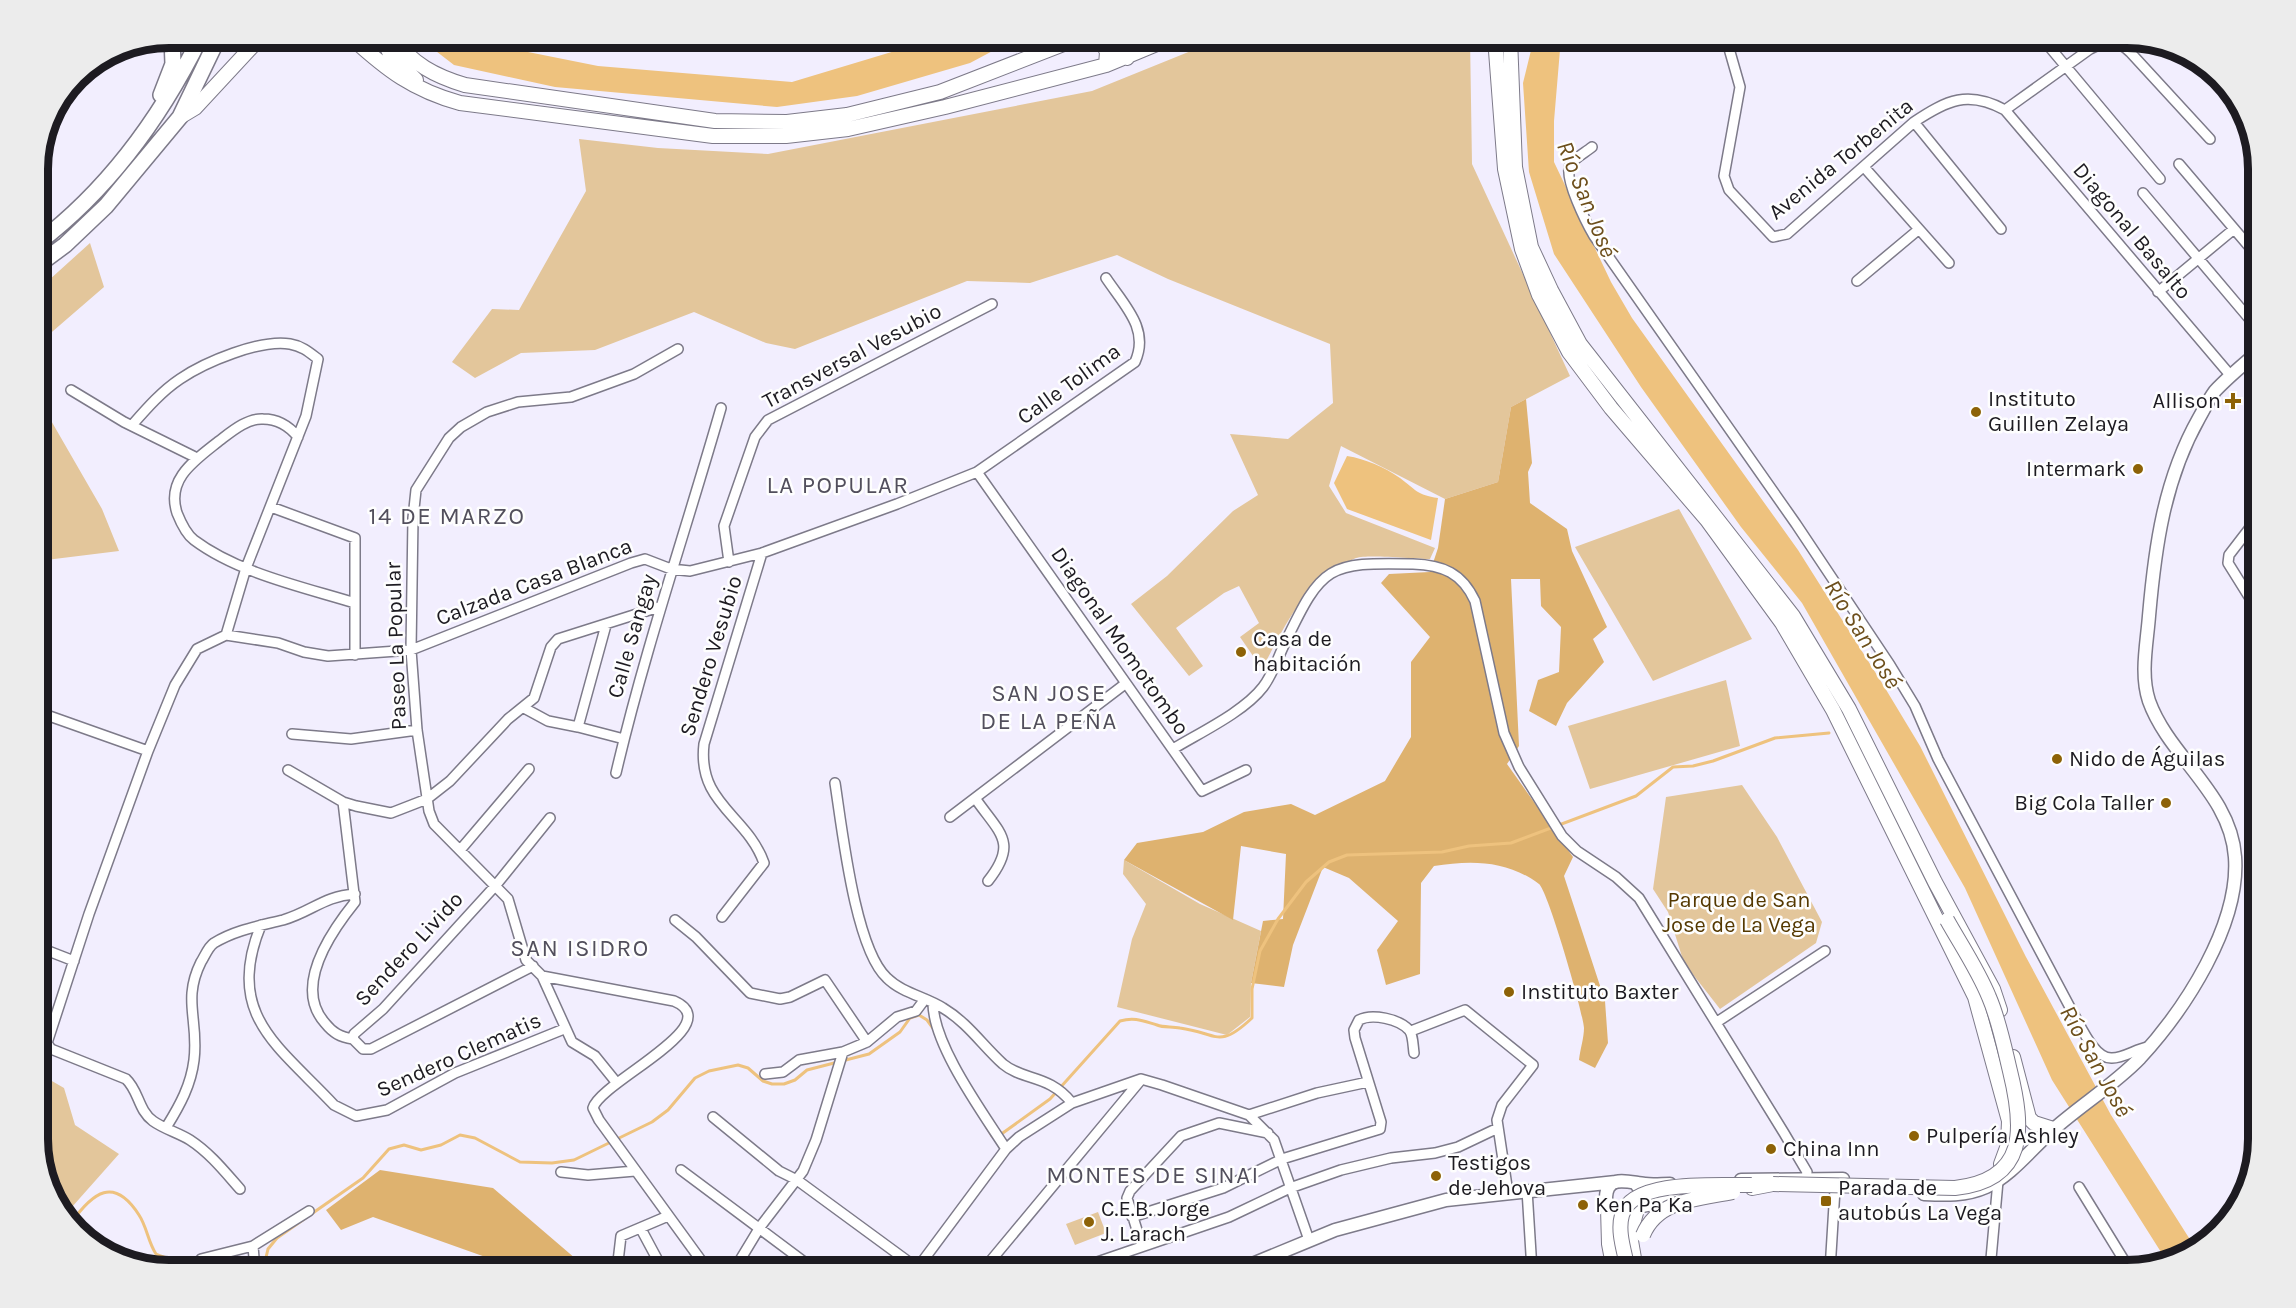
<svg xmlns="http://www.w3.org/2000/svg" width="2296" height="1308" viewBox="0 0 2296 1308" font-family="Karla,sans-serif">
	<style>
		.green { fill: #e3c69b }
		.forest { fill: #deb26f }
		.water { fill: #eec27e }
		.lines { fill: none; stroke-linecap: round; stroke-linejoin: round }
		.stream { stroke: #eec27e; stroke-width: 3 }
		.minor-casing { stroke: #7d7a89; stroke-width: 12 }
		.secondary-casing { stroke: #7d7a89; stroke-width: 15 }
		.primary-casing { stroke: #7d7a89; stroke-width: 16 }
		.trunk-casing { stroke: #7d7a89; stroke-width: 18 }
		.minor { stroke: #fff; stroke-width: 9 }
		.secondary { stroke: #fff; stroke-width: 12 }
		.primary { stroke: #fff; stroke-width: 14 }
		.trunk { stroke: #fff; stroke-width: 15 }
		.primary-bridge-casing { stroke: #7d7a89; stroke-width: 16; stroke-linecap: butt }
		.primary-bridge { stroke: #fff; stroke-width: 14 }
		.poi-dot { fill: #8d6207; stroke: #fefefe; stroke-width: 2 }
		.labels { text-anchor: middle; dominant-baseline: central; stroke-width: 5; stroke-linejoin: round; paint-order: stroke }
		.street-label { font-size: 22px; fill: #1d1b21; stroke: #fefefe }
		.poi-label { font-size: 22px; fill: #1d1b21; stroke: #fefefe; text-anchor: start }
		.park-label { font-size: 22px; fill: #543800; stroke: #fefefe }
		.water-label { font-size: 24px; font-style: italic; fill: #6d4f1c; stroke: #fefefe }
		.neighbourhood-label { font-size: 24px; letter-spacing: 1.5px; fill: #524f5c; stroke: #fefefe }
		.rim { fill: none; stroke: #1d1b21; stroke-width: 8 }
	</style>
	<rect width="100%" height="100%" fill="#f2eefe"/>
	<path class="green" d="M1223,38H1470L1472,164L1570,376L1511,407L1498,482L1445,499L1341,446L1329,486L1346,513L1435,548L1430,559C1414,559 1368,554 1356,558C1306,577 1285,626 1262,669L1240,637L1259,623L1239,586L1224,593L1176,628L1203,666L1189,676L1131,604L1167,576L1233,511L1258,495L1230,434L1288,439L1333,403L1330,344L1168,279L1117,255L1030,283L967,281L795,349L766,343L694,312L595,350L521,353L475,378L452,362L492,309L519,310L586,191L579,139L658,148L768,154L1092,91Z
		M90,243L104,287L38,344V290Z
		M38,398L102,509L119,551L38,561Z
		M1679,509L1752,639L1653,681L1575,547Z
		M1726,680L1740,746L1590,789L1568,726Z
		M1742,785L1777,837L1822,922L1816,943L1720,1009L1684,963L1668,912L1653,889L1666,797Z
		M1124,860L1200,904L1261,931L1251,983L1250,1017L1227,1035L1117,1007L1132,939L1146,904L1123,874Z
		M38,1073L64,1088L75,1125L119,1154L64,1216L59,1211L38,1147Z
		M1098,1212L1106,1233L1075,1245L1066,1224Z"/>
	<path class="forest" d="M1526,399L1532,463L1528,472L1530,503L1567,529L1572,551L1607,627L1593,639L1604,662L1567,703L1556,726L1529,711L1538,680L1559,672L1561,627L1541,606L1540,579H1511L1519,746L1507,764L1573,857L1564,876L1605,1001L1608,1043L1595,1068L1579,1060C1580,1050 1584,1038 1584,1028C1583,1012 1548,891 1539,884C1507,860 1471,860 1434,866L1421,883L1420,974L1386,985L1377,950L1398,921L1349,878L1323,867L1293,945L1284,987L1251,983L1263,921L1283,919L1286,854L1241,846L1233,920L1124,860L1137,843L1203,832L1244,812L1291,804L1315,815L1385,781L1411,737V662L1430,637L1381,583L1389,574L1430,572L1438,548L1445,499L1498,482L1511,407Z
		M380,1170L493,1188L576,1259V1270H522L373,1217L341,1230L326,1210Z"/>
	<path class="water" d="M419,38H458L598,66L792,82L938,38H1017L970,63L857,96L777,107L555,87L454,65Z
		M1534,38H1561L1554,121V162L1611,282L1632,318L1798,550L1882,683L1920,746L2026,957L2111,1115L2196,1249L2166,1260L2052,1080L1965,888L1802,603L1741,527L1641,387L1554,254L1529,172L1523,83Z
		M1347,456C1366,459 1384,467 1400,478C1416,490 1417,495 1438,498L1431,540L1347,509L1334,483Z"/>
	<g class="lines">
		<path class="stream" d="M985,1124L992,1136
			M1000,1135L1050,1099L1120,1021C1135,1017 1143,1021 1157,1025C1164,1028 1172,1026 1180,1028C1218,1033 1218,1050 1252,1018V989L1260,951L1278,919L1306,882L1329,862L1347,855L1442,852L1469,846L1511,843L1636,796L1673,767L1693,766L1713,761L1775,738L1829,733
			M71,1223C93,1192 114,1176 139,1215C147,1227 148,1242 156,1254C172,1261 187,1260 202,1270
			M263,1270L268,1249L277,1238L363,1178L389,1149L404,1145L421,1150L441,1145L460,1135L475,1138L520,1162L552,1163L574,1160L652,1122L668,1110L695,1078L709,1071L738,1065L748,1068L763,1081L772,1084H784L795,1080L807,1070L869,1054L900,1032L910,1018L919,1015L927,1020L935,1031"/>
		<defs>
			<path id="minor" d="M1726,38L1740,87L1724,176L1729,190L1773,237L1787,234L1914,122C1947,100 1968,90 2005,110L2231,376
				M2042,38L2160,179
				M1997,39L1999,38
				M2005,110L2090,49C2107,41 2116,39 2130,52L2210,139
				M1914,122L2001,229
				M1592,147C1586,152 1574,158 1570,165C1563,177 1587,224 1594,236L1796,524L1890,665L1915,706L1938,759L2073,1013C2081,1026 2094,1059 2112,1058C2124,1058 2136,1049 2148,1047
				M2179,164L2258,257
				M1864,167L1949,263
				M2143,193L2258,329
				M1857,281L1918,230
				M2158,292L2234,229
				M678,349L634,374L571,397L518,402L487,412L461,427L449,438L416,490L413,518L411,650L417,730L429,811L434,824L508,899L526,960L542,976L674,1001C730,1025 600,1082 593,1108L599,1120L708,1270
				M71,390L124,422L197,458
				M133,424C147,408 162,391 180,379C205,362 260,339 290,344C302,346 309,352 318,359L306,416L246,568L226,635
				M298,437C289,426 278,419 263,419C247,418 231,432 219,441C194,461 166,479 177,513C181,523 186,534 194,540C238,573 303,587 355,603
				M977,472L1202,791L1246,770
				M2258,506L2249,529L2229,555L2228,563L2258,611
				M271,507L355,538V655
				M729,562L724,526L755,437L768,420L992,304
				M606,625L578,727L624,739
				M524,708L548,721L578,727
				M38,712L148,751
				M292,734L351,739L417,730
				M1173,749C1199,733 1244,712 1263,687C1273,674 1278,657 1285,643C1322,565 1328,562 1413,564C1443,565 1462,573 1475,601L1504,733L1519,767L1562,836L1577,851L1616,877L1639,898L1784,1133L1807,1172L1805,1184
				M288,770L343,802L356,806L391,813L427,799L450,781L508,719L534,698L551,647L558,639L659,607
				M616,773C645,649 686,530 721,408
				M835,783C842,828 855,949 887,978C902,993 926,997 943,1008C968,1023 982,1045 1003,1064C1023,1081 1049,1074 1072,1103
				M975,798C999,833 1019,842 988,881
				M343,802L355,902C330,933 293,987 325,1023C333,1033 340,1037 353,1039
				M950,817L1125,684
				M461,849L529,769
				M722,917L764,863C747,815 697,804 704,744L762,553
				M675,920L696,937L750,993L780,999L790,997L825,980L867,1042
				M261,925C224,1015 279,1046 334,1105L356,1116L387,1110L455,1073L564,1029
				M38,947L74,961
				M542,976L572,1042L595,1056L616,1082
				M933,1003C933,1045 983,1113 1006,1149
				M1717,1022L1825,951
				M1411,1031L1465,1010L1533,1065L1502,1105L1497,1120L1508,1193
				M353,1039L354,1034L383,1009L496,885L550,818
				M353,1039L363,1049H371L533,966
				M765,1074L783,1072L799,1060L843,1052L867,1042L897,1017L916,1011L925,999
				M1249,1115L1317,1093L1368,1082
				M713,1117L779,1171L797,1180L917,1268
				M167,1126C180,1105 191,1085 194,1060C199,1020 182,1000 201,962C205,956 208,947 214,943C235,930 259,926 283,920C311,912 324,896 355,894
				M681,1170L815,1270
				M561,1172L588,1175L635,1171
				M2079,1187L2130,1270
				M240,1189C225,1172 210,1153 190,1140C179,1133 164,1129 153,1121C138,1110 139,1091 126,1079L51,1049L47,1043L89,914L148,751L175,685L197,649L226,635L278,643L304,652L328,656L411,650L631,563L645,559L671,569L690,571L762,553L897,504L977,472L1135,362C1150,329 1124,305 1106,278
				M1527,1190L1532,1270
				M1132,1217L1223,1188L1282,1159L1380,1129L1381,1122L1355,1038L1354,1030L1359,1020C1372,1013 1399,1019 1409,1030C1413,1034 1413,1046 1414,1053
				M641,1229L663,1270
				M1142,1246L1127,1198L1130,1191L1181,1136L1219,1123L1268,1133
				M201,1259L253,1246
				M375,1267L384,1270
				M255,1270L253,1246L309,1211
				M617,1270L621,1236L668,1216
				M734,1270L760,1227L803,1171L816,1140L843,1052
				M916,1270L1006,1149L1019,1137L1072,1103L1141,1079L1162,1085L1249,1115L1274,1140L1309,1240
				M983,1270L1140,1081
				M1074,1270L1229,1217L1290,1188L1341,1170L1391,1158L1435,1153L1458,1147L1498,1128
				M1830,1270L1835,1189
				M1990,1270L1998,1181"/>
			<path id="secondary" d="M1741,1180L1843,1179
				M1635,1183L1642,1191L1643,1203
				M1924,1194C1945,1195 1966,1196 1986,1187C2011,1176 2033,1147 2054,1129C2081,1105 2115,1084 2140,1058C2185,1009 2240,925 2235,857C2231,794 2169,757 2149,701C2140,674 2147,643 2149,616C2155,547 2164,480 2199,418C2204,409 2209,399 2215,391C2228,377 2244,364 2258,352
				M1642,1206L1688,1197
				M1615,1214C1609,1209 1606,1205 1606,1197C1607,1173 1631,1183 1645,1184C1653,1185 1662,1184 1670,1184
				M1238,1270L1335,1230L1446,1200L1616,1182"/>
			<path id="primary" d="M352,38C387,70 413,90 460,103L713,136H786L848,129L945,107L1106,65L1171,38
				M383,38L390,54L416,80
				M394,38C412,64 435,76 465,85L715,121L787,122L847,115L940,92L1079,38
				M1100,38L1107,52L1106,65
				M1113,38L1118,51L1127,58
				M1495,38L1505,169L1522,249L1539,295L1569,352L1611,408L1707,520L1782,623L1833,710L1975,997L2009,1121L2008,1145L2001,1164
				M1510,38L1515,167L1531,247L1551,290L1580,344L1793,616L1849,709L1935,882L1993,989L2000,1010
				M180,117L195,108L260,38
				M2013,1057L2029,1118L2034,1123L2053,1129
				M1752,1188L1773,1184
				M1608,1208L1609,1244L1614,1270
				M1636,1213L1630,1235L1636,1270"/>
			<path id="trunk" d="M161,95L173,64L172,38
				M38,243C109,189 161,117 200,38
				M38,265L65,245L106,206L180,117L218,38"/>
		</defs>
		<use href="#minor" class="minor-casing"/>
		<use href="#secondary" class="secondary-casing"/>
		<use href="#primary" class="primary-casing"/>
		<use href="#trunk" class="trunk-casing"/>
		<use href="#minor" class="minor"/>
		<use href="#secondary" class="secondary"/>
		<use href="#primary" class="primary"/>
		<use href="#trunk" class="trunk"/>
		<defs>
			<path id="primary-bridge" d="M1773,1184L1955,1188C2028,1180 2024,1128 2010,1071C2004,1046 1999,1020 1989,997C1978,970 1961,945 1947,920
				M1643,1235C1658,1199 1699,1199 1733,1192
				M1628,1270C1625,1253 1617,1232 1622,1215C1632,1178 1721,1186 1752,1185"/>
		</defs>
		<use href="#primary-bridge" class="primary-bridge-casing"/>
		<use href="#primary-bridge" class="primary-bridge"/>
	</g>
	<g class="poi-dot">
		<path d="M2230 392h6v6h6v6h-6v6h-6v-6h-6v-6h6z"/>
		<circle cx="1976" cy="412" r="6"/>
		<circle cx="2138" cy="469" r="6"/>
		<circle cx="1241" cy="652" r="6"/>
		<circle cx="2057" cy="759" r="6"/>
		<circle cx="2166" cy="803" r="6"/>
		<circle cx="1509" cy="992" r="6"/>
		<circle cx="1914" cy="1136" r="6"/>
		<circle cx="1771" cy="1149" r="6"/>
		<circle cx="1436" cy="1176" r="6"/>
		<rect x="1820" y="1195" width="12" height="12" rx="3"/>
		<circle cx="1583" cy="1205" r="6"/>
		<circle cx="1089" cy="1222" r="6"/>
	</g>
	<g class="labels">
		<g class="street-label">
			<text transform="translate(1841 159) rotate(-39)">Avenida Torbenita</text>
			<text transform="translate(2132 231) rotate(50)">Diagonal Basalto</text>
			<text transform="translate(852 356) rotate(-28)">Transversal Vesubio</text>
			<text transform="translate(1069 384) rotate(-36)">Calle Tolima</text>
			<text transform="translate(534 582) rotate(-21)">Calzada Casa Blanca</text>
			<text transform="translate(632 636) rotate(-74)">Calle Sangay</text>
			<text transform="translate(1120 641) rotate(55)">Diagonal Momotombo</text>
			<text transform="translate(396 646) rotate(-92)">Paseo La Popular</text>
			<text transform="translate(711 656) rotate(-73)">Sendero Vesubio</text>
			<text transform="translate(409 949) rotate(-47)">Sendero Livido</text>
			<text transform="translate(459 1055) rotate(-24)">Sendero Clematis</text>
		</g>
		<g class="poi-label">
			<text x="1988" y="399">Instituto<tspan x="1988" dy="25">Guillen Zelaya</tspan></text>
			<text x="2221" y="401" text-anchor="end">Allison</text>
			<text x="2126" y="469" text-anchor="end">Intermark</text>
			<text x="1253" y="639">Casa de<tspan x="1253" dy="25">habitación</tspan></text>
			<text x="2069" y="759">Nido de Águilas</text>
			<text x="2154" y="803" text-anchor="end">Big Cola Taller</text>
			<text x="1521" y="992">Instituto Baxter</text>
			<text x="1926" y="1136">Pulpería Ashley</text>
			<text x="1783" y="1149">China Inn</text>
			<text x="1448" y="1163">Testigos<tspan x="1448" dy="25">de Jehova</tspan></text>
			<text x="1838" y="1188">Parada de<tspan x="1838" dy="25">autobús La Vega</tspan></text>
			<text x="1595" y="1205">Ken Pa Ka</text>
			<text x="1101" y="1209">C.E.B. Jorge<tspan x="1101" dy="25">J. Larach</tspan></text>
		</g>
		<g class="park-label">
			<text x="1739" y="900">Parque de San<tspan x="1739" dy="25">Jose de La Vega</tspan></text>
		</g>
		<g class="water-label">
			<text transform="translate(1587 199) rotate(68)">Río San José</text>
			<text transform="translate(1863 634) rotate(58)">Río San José</text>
			<text transform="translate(2096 1061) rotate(61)">Río San José</text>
		</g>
		<g class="neighbourhood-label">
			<text x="838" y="485">LA POPULAR</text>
			<text x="447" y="516">14 DE MARZO</text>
			<text x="1049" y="693">SAN JOSE<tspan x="1049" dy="28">DE LA PEÑA</tspan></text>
			<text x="580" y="948">SAN ISIDRO</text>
			<text x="1153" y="1175">MONTES DE SINAI</text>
		</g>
	</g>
	<path d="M0 0H2296V1308H0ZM169 48H2127A121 121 0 0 1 2248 169V1139A121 121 0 0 1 2127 1260H169A121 121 0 0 1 48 1139V169A121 121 0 0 1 169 48Z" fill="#ececec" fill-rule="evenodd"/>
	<path class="rim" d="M169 48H2127A121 121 0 0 1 2248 169V1139A121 121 0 0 1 2127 1260H169A121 121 0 0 1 48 1139V169A121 121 0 0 1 169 48Z"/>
</svg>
